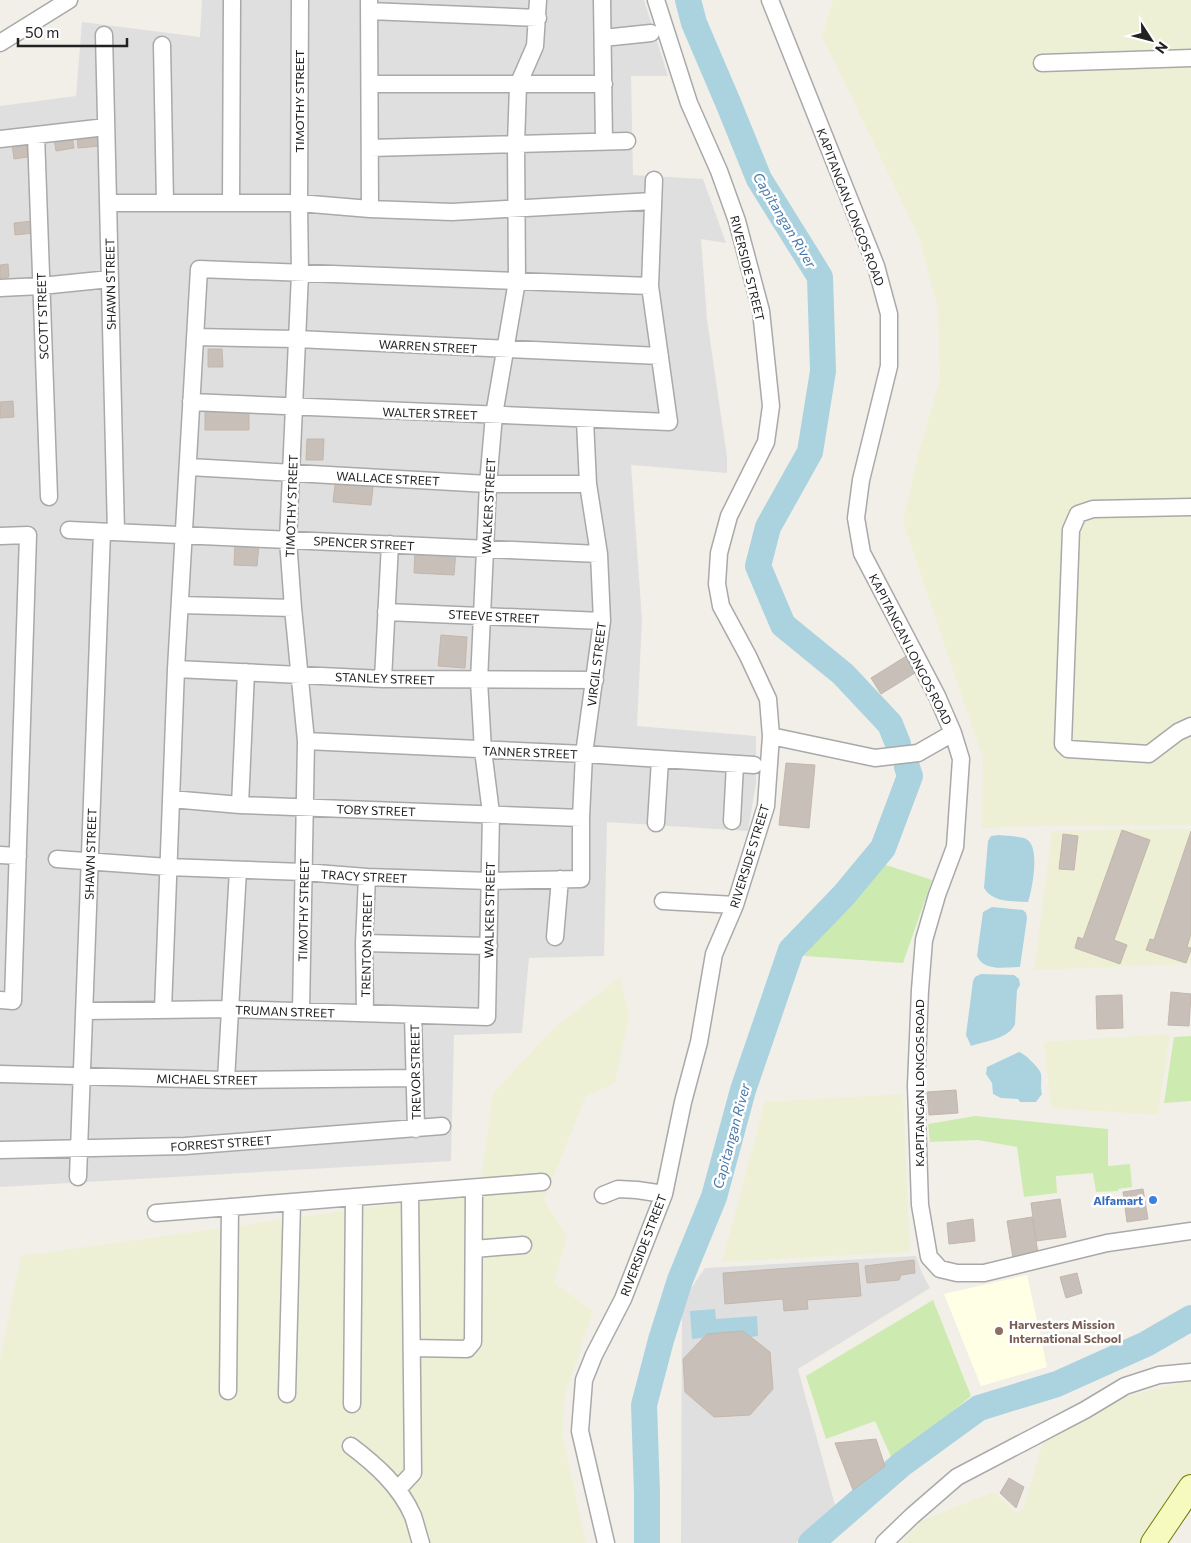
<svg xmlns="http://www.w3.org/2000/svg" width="1191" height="1543" viewBox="0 0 1191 1543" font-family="Commissioner,sans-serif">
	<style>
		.residential { fill: #e0dfdf }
		.education { fill: #ffffe5 }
		.farmland { fill: #eef0d5 }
		.grass { fill: #cdebb0 }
		.water { fill: #aad3df }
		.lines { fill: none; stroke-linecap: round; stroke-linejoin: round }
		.river { stroke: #aad3df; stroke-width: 26 }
		.building { fill: #c7bfb8; stroke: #c4b6ab }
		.street-casing { stroke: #a9a9a9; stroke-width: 19 }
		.secondary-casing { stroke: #707d05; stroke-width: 26 }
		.street { stroke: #fff; stroke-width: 16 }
		.secondary { stroke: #f7fabf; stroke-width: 24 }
		.shop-dot { fill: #3f7fe0; stroke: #fff; stroke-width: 2 }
		.education-dot { fill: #8d6e63; stroke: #fff; stroke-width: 2 }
		.labels { text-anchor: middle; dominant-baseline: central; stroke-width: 5; stroke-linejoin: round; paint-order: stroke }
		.street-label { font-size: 12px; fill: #222; stroke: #fff }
		.shop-label { font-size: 12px; font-weight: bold; fill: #366cbe; stroke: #fff; text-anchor: end }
		.education-label { font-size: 12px; font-weight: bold; fill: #785e54; stroke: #fff; text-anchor: start }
		.water-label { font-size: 14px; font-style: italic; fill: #4a7aab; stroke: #fff }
	</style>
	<rect width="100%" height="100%" fill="#f2efe9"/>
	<path class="residential" d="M202,0H644L668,76H631L633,175L703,179L726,243L701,239L707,319L727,457V473L631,465L642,620L637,726L756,736V783L748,831L607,822L604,956L529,958L522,1033L454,1035L451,1161L0,1187V106L76,96L82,22L200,37Z
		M916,1256L922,1273L930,1288L798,1369L835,1505L796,1543H681L682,1302L705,1268Z"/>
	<path class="education" d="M1027,1275L1047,1367L981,1386L944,1294Z"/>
	<path class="farmland" d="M833,0H1191V825L1029,826L982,828L983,759L903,522L918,456L940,379L938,309L919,237L822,36Z
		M1191,829V964L1034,970L1052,831Z
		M620,977L629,1017L615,1083L586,1096L544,1200L567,1236L554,1283L593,1311L564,1398L563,1438L586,1543H0V1359L21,1256L479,1192L493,1093L554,1028Z
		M1170,1034L1158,1115L1051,1108L1044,1042Z
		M903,1094L910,1252L722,1262L765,1102Z
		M1185,1382H1191V1476L1144,1543H901L922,1520L994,1492L1016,1513L1023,1509L1043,1443L1127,1396Z"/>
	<path class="grass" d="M880,863L932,880L903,963L804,956Z
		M1191,1036V1101L1164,1103L1174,1037Z
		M975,1116L1108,1129V1166L1130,1164L1132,1187L1118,1189V1191L1096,1192L1093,1173L1056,1176L1057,1193L1024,1197L1017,1147L978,1140L930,1142L928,1124Z
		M933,1300L971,1396L893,1461L875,1421L826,1439L806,1376Z"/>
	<path class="water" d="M999,835C1007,836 1019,836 1026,839C1041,846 1032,890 1028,902C1013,901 993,903 984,888L988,841L991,836Z
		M992,907L1023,910L1026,913L1027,918L1020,967C1005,967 984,972 977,956L983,912Z
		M981,974L1014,975L1019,979L1020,985L1017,990L1015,1024C1009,1039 985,1041 971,1046L966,1035L973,981L975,977Z
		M1019,1052C1024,1053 1040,1068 1041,1074C1042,1081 1040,1086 1042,1094L1036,1102H1020L1018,1099L1001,1098L993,1094L992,1083L986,1074L987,1067Z
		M715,1309L716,1319L757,1316L758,1336L751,1337L743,1331L707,1334L702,1338L692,1339L690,1311Z"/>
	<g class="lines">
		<path class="river" d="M688,0L694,23L729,105L759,179L820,277L823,371L810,452L768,527L758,566L783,625L843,674L890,724L898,744
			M647,1543V1493L644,1405L661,1340L680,1280L714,1197L743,1090L791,950L844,895L883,848L910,776L907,767
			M811,1543L902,1464L979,1408L1057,1384L1146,1344L1191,1318"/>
	</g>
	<path class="building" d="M99,132L100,146L78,148L77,135Z
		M72,136L74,148L56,151L54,138Z
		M26,142L28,157L14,159L12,144Z
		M33,221L34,233L15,235L14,223Z
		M8,264L9,277L0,278V265Z
		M208,349H222L223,367H208Z
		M13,401L14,417L0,418V402Z
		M249,406V430H205V407Z
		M307,439H324L323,460H306Z
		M336,476L374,479L371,505L333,502Z
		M235,544L259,545L257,566L234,565Z
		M415,549L456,551L454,575L414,573Z
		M441,635L467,637L465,668L438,666Z
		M908,655L918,671L881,694L871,678Z
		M786,763L815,765L809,828L779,825Z
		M1122,830L1150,840L1114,940L1127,945L1120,964L1075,948L1078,937L1083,939Z
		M1191,831V934L1187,947L1191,948V950L1186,963L1146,950L1150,939L1154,940Z
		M1063,834L1078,836L1074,870L1059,869Z
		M1171,992L1191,994L1189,1026L1168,1025Z
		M1122,995L1123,1028L1097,1029L1096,996Z
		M956,1090L958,1113L929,1115L927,1092Z
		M1143,1189L1148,1219L1127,1222L1123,1192Z
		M1060,1199L1066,1237L1036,1241L1031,1203Z
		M1032,1217L1038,1253L1013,1258L1007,1221Z
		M973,1219L975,1241L949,1244L947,1223Z
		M914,1260L915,1273L901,1275L899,1280L867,1283L865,1266Z
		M858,1263L861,1296L807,1300L808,1309L784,1311L783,1299L725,1304L723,1273Z
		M1077,1273L1082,1293L1066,1298L1060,1277Z
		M743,1331L770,1352L773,1389L750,1415L714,1417L685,1392L683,1359L707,1334Z
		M876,1439L885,1466L853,1490L835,1443Z
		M1009,1478L1024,1487L1016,1508L1000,1493Z"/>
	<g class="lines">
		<defs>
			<path id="street" d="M300,0L299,203L300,274L288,540L293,608L306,741L301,1011
				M369,0L370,209
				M602,0L604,142
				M770,0L876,266L889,314V366L861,480L856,518L862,553L937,696L953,733L961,759L955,847L937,895L924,940L920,990L916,1086L920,1205L929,1257L940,1269L957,1273H984L1107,1243L1191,1231
				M369,11L538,18
				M104,35L116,532
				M603,38L651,33
				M0,43L69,0
				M162,45L165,203
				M1042,63L1191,58
				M370,84H604
				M36,135L49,497
				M0,139L106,127
				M370,148L627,141
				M108,203H299L370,209L452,212L653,201
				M231,203L232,0
				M0,288L41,286L110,279
				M195,337L297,339L660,356
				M191,402L669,422L650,286L654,180
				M189,467L488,484H588
				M1191,507L1093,509L1078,514L1071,530L1063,744L1068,749L1149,754L1178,732L1191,726
				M69,530L599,554
				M0,536L28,535L13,1001L0,1000
				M180,605L293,608
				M386,612L602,621
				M176,669L383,679L595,680
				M383,679L390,544
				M771,736L875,758L918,753L953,733
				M306,741L584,754L754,765
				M171,799L240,805L581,818
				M240,805L246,672
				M732,821L735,764
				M656,823L660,760
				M0,855L18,856
				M57,859L168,867L304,872L367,877L490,881L581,879V818L584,754L602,621L599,554L588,484L585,420
				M663,901L735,905
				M555,937L560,879
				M364,943L489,946
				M163,1010L176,669L199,269L650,286
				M84,1011L230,1009L487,1017L491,813L483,750L479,681L488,484L494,415L517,281L516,144L518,85L535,46L538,0
				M365,1013L364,943L367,877
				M413,1015L416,1129
				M0,1074L226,1080L415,1078
				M226,1080L238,870
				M0,1150L185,1146L442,1126
				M78,1177L102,532
				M603,1195L618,1189L637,1190L664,1194
				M156,1213L542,1182
				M474,1249L523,1245
				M412,1348L467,1349L473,1342L474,1188
				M228,1391L230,1207
				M287,1394L292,1202
				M352,1404L354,1197
				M351,1446C376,1465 400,1486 413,1516C416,1525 418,1534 421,1543
				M398,1489L413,1473L410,1193
				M606,1543L580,1431L584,1380L594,1355L623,1299L664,1194L683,1102L699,1042L714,954L735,905L766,806L771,736L768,699L748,656L721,606L717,584L719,553L729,516L766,442L771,406L761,311L737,221L719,171L689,103L656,0
				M884,1543L912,1516L957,1477L1085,1410L1125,1386L1159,1375L1191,1372"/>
			<path id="secondary" d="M1153,1543L1191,1487"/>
		</defs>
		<use href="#street" class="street-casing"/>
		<use href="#secondary" class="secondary-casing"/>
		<use href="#street" class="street"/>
		<use href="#secondary" class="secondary"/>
	</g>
	<circle class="shop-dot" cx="1153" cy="1200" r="5"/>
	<circle class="education-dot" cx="999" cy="1331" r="5"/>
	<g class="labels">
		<g class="street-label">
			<text transform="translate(299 101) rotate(-90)">TIMOTHY STREET</text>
			<text transform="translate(851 207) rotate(69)">KAPITANGAN LONGOS ROAD</text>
			<text transform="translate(748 268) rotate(76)">RIVERSIDE STREET</text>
			<text transform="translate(110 284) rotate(-91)">SHAWN STREET</text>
			<text transform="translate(42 316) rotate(-92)">SCOTT STREET</text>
			<text transform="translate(428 346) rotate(3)">WARREN STREET</text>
			<text transform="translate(430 413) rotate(2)">WALTER STREET</text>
			<text transform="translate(388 478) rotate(3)">WALLACE STREET</text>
			<text transform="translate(291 506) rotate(-88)">TIMOTHY STREET</text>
			<text transform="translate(488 506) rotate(-87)">WALKER STREET</text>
			<text transform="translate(364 543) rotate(3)">SPENCER STREET</text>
			<text transform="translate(494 616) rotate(3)">STEEVE STREET</text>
			<text transform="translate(911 649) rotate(63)">KAPITANGAN LONGOS ROAD</text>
			<text transform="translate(596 664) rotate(-83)">VIRGIL STREET</text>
			<text transform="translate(385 678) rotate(2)">STANLEY STREET</text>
			<text transform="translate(530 752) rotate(2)">TANNER STREET</text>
			<text transform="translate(376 810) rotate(2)">TOBY STREET</text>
			<text transform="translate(90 854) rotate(-88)">SHAWN STREET</text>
			<text transform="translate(749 856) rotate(-73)">RIVERSIDE STREET</text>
			<text transform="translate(364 876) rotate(3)">TRACY STREET</text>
			<text transform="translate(303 910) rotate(-89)">TIMOTHY STREET</text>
			<text transform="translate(489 910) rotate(-89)">WALKER STREET</text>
			<text transform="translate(366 945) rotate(-89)">TRENTON STREET</text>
			<text transform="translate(285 1011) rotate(2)">TRUMAN STREET</text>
			<text transform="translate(415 1072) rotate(-91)">TREVOR STREET</text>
			<text transform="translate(207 1079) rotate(1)">MICHAEL STREET</text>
			<text transform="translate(919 1083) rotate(-90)">KAPITANGAN LONGOS ROAD</text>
			<text transform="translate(221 1143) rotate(-4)">FORREST STREET</text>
			<text transform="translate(643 1245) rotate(-69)">RIVERSIDE STREET</text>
		</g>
		<g class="shop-label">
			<text x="1143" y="1200">Alfamart</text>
		</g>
		<g class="education-label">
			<text x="1009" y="1324">Harvesters Mission<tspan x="1009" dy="14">International School</tspan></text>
		</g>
		<g class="water-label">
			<text transform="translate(785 220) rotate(59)">Capitangan River</text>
			<text transform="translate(731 1136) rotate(-75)">Capitangan River</text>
		</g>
	</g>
	<g transform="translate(1151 40) rotate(126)" stroke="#ffffff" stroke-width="4" paint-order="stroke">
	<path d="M0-4L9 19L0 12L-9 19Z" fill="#222222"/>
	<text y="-8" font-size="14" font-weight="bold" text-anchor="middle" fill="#222222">N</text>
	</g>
	<path d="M18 38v8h109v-8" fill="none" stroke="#222222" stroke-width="2.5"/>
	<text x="25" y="38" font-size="15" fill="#222222" stroke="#ffffff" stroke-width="4" paint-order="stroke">50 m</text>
</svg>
